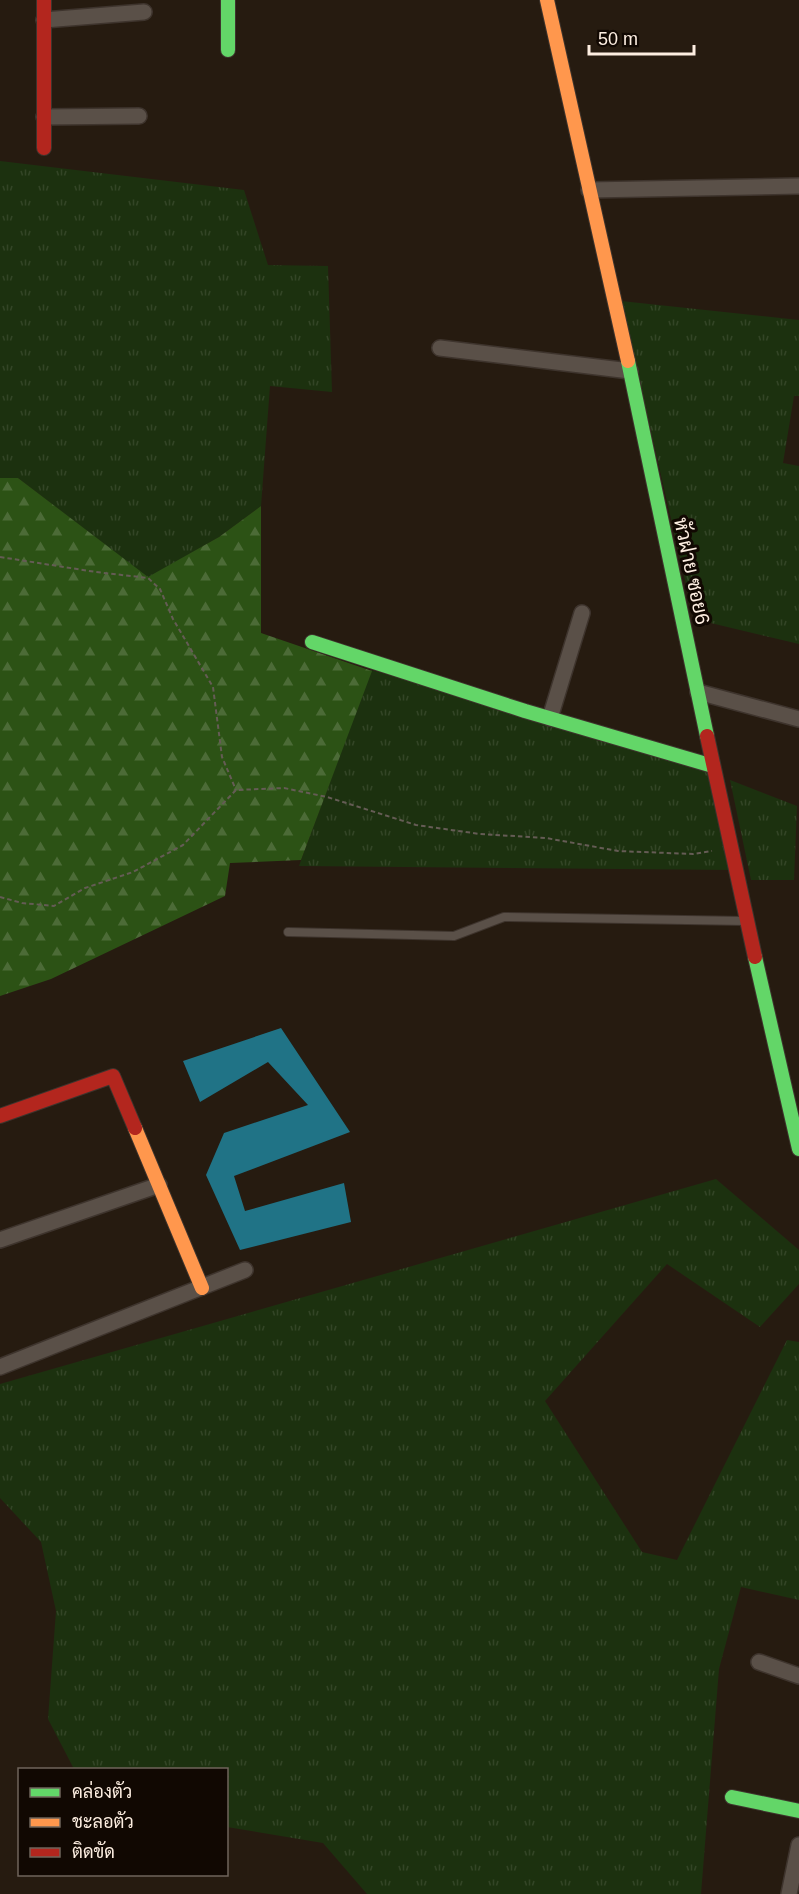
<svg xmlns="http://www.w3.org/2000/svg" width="799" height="1894" viewBox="0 0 799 1894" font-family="Helvetica,Sarabun,sans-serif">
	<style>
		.grass { fill: url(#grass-tufts) }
		.forest { fill: url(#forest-firs) }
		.water { fill: #207386 }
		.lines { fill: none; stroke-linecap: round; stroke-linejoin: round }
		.lane-casing { stroke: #3e342d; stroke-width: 10 }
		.street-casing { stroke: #3e342d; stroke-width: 18 }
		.fast-casing { stroke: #3e342d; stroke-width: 16 }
		.slow-casing { stroke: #3e342d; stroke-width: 16 }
		.jam-casing { stroke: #3e342d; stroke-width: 16 }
		.path { stroke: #655c55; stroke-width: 2; stroke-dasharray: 4.5 3; stroke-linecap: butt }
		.lane { stroke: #5a5048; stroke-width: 8 }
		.street { stroke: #5a5048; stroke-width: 15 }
		.fast { stroke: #63d668; stroke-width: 14 }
		.slow { stroke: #ff974d; stroke-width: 14 }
		.jam { stroke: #b3261e; stroke-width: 14 }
		.labels { text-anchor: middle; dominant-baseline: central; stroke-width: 6; stroke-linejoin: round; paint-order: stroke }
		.street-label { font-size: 20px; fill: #fdeee1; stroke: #110802 }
	</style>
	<defs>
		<pattern id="grass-tufts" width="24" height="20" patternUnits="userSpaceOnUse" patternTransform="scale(1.5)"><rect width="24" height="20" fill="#1c310f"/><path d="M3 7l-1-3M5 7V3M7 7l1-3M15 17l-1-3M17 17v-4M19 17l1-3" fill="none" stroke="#334526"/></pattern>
		<pattern id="forest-firs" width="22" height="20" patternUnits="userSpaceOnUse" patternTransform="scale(1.5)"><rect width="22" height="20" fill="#2c5215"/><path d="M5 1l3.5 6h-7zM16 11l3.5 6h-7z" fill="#4c6b37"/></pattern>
	</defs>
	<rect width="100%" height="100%" fill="#261b10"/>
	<path class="grass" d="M0,161L244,190L268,265L328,266L332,392L270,386L261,506L219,537L148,578L18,478H0Z
		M621,301L799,320V396H794L783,463L799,466V644L694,619Z
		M371,670L713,766L735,870L299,866Z
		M730,780L797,806L794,880H751Z
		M716,1179L799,1250V1284L760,1327L667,1264L545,1401L642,1552L677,1560L787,1340L799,1342V1600L741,1587L719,1669L701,1894H367L323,1843L227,1827L226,1770L74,1769L48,1719L56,1611L41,1542L0,1498V1384Z"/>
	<path class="forest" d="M0,478H18L148,577L219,537L261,506V633L372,671L301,860L230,863L225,896L51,979L0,996Z"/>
	<path class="water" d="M281,1028L350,1132L234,1176L245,1211L344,1183L351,1222L240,1250L206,1175L224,1133L308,1105L268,1062L200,1102L183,1061Z"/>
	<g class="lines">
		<defs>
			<path id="lane" d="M288,932L454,936L504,917L745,921"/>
			<path id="street" d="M44,20L144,12
				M44,117L139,116
				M589,190L799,186
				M440,348L630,371
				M698,692L799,719
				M550,718L582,613
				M0,1240L159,1185
				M0,1367L245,1270
				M759,1662L799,1676
				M789,1894L799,1845"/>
			<path id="fast" d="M228,0V50
				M628,361L707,736
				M312,642L525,711L713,766
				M755,957L799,1149
				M732,1797L799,1811"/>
			<path id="slow" d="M547,0L628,361
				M135,1128L202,1288"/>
			<path id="jam" d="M44,0V148
				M707,736L755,957
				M0,1116L113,1076L135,1128"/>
		</defs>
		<use href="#lane" class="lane-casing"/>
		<use href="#street" class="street-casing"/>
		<use href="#fast" class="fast-casing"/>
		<use href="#slow" class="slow-casing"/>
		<use href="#jam" class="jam-casing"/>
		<path class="path" d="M0,557L96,572L148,578L160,589L173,619L213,687L222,757L236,790
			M0,897L22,903L54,906L85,888L133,872L183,845L236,790L284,788L327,797L416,825L480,834L546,838L618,851L693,854L712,851"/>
		<use href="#lane" class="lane"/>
		<use href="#street" class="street"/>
		<use href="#fast" class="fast"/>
		<use href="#slow" class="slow"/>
		<use href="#jam" class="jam"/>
	</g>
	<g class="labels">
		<g class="street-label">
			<text transform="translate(692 571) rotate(78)">หัวฝาย ซอย6</text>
		</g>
	</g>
	<rect x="18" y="1768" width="210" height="108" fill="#110802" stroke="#6f645b" stroke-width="1.5"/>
	<rect x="30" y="1788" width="30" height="9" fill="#63d668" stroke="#6f645b" stroke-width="1.5"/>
	<text x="72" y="1798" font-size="18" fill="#fdeee1">คล่องตัว</text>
	<rect x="30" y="1818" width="30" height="9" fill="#ff974d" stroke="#6f645b" stroke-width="1.5"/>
	<text x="72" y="1828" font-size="18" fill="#fdeee1">ชะลอตัว</text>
	<rect x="30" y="1848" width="30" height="9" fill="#b3261e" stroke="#6f645b" stroke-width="1.5"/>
	<text x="72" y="1858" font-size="18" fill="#fdeee1">ติดขัด</text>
	<path d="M589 45v9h105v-9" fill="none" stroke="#fdeee1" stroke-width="3"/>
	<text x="598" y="45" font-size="18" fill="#fdeee1" stroke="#110802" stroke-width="4.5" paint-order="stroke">50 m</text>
</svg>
